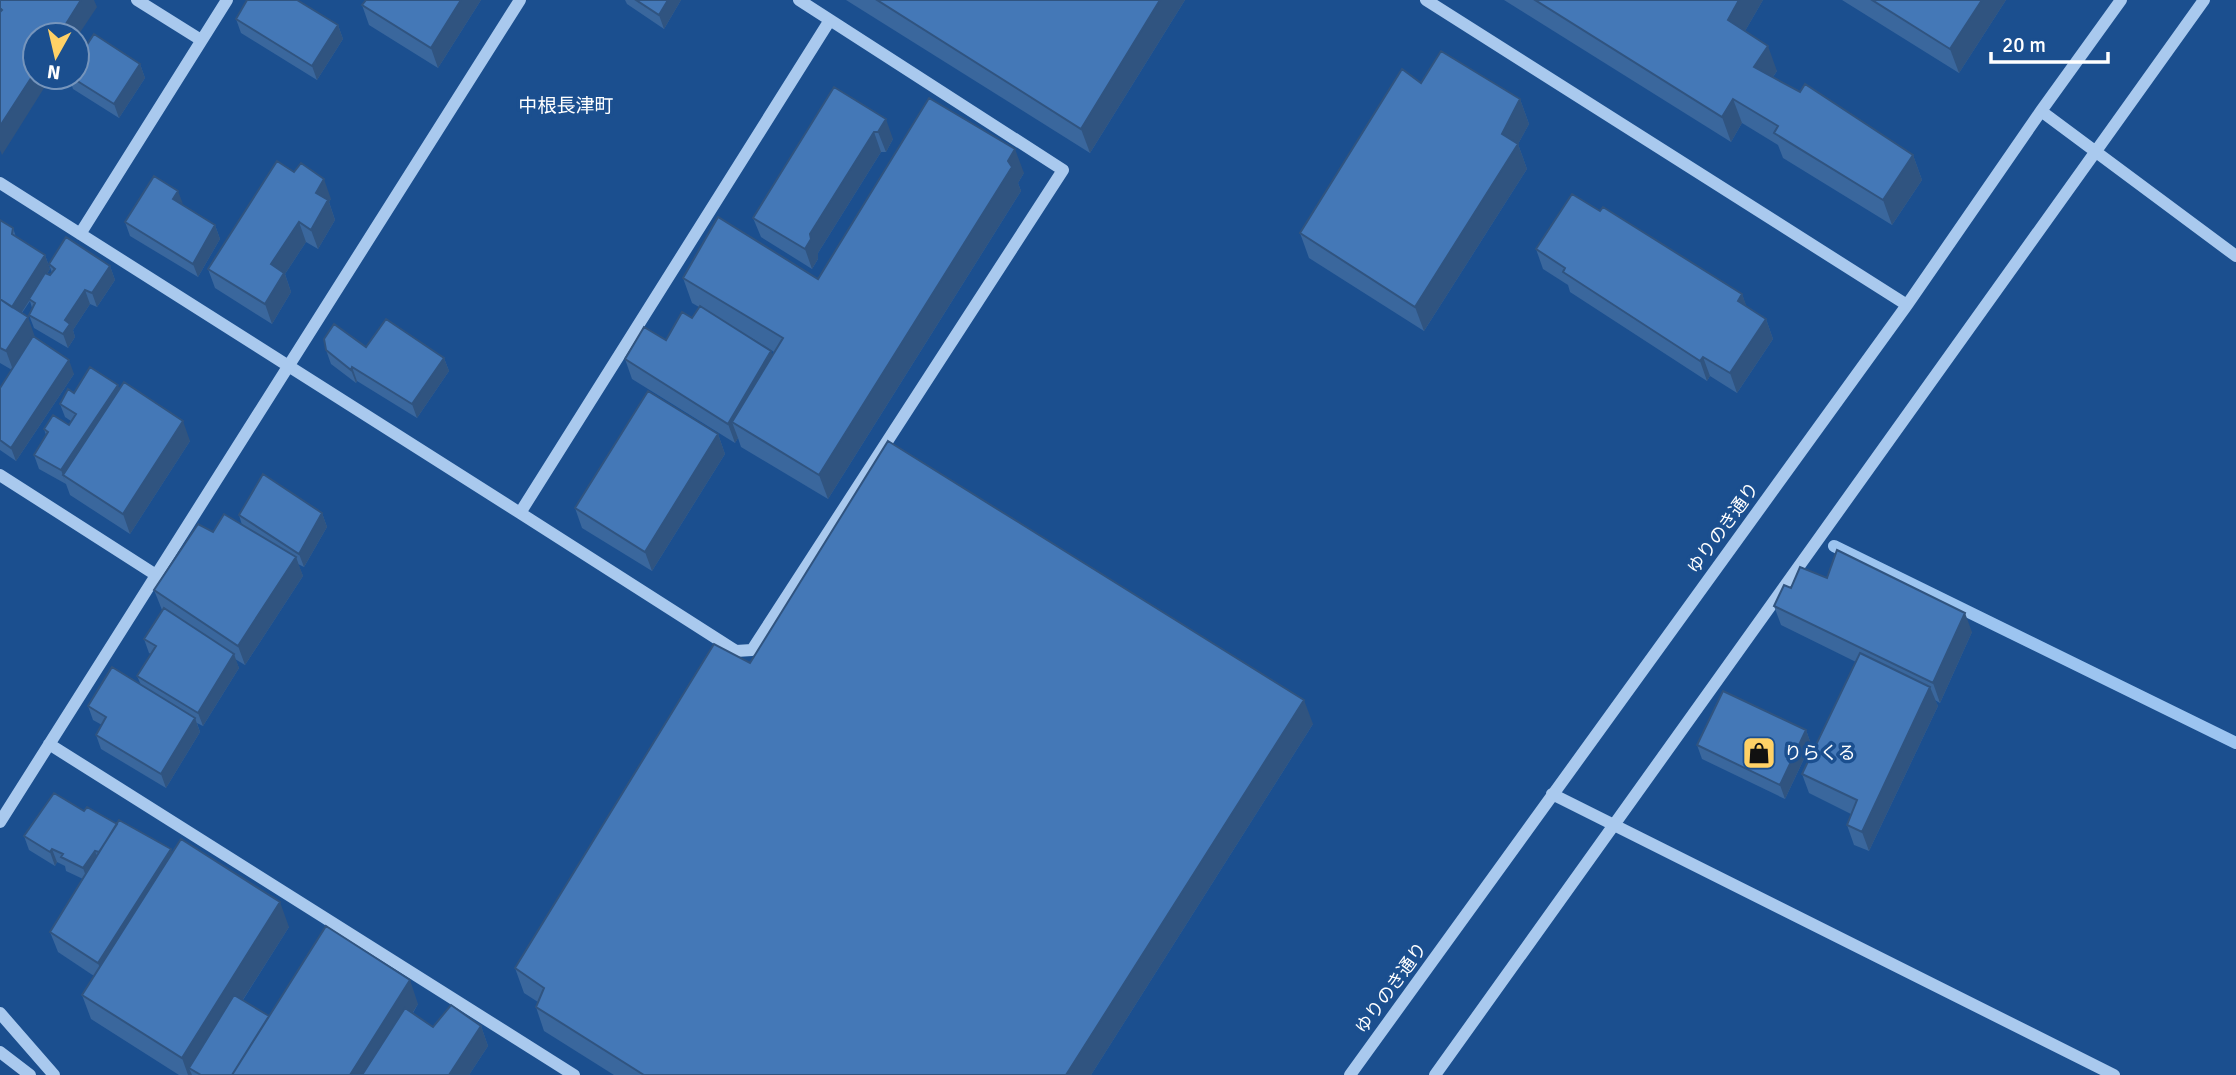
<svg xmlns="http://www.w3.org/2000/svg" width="2236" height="1075" viewBox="0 0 2236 1075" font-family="Signika,'Noto Sans JP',sans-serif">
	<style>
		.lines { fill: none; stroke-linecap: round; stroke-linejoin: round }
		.stream { stroke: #9cc4f0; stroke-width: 12 }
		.minor { stroke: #a9c9ee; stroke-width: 12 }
		.wall { fill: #3a679d; fill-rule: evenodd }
		.shaded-wall { fill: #305480 }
		.building { fill: #4478b7; stroke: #305480; stroke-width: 2 }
		.labels { text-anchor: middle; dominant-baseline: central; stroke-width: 7; stroke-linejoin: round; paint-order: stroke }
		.street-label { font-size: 18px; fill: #fff; stroke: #1b4f8f }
		.poi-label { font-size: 18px; fill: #fff; stroke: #1b4f8f; text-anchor: start }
		.neighbourhood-label { font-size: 19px; fill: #fff; stroke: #1b4f8f }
	</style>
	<rect width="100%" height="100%" fill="#1b4f8f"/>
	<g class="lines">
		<path class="stream" d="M1834,546L2236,743"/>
		<path class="minor" d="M137,0L201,40
			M1426,0L1907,305
			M2041,111L2236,256
			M0,183L520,513L830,20
			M80,234L227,0
			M0,475L156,575
			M520,513L736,651L752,650L1063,170L799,0
			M49,744L574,1075
			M1552,794L2114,1075
			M0,822L520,0
			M0,1013L54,1075
			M0,1052L30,1075
			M1350,1075L1907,305L2041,111L2121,0
			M1435,1075L2204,0"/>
	</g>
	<path class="wall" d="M481,0L438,68L369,25L362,5Z
		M625,0H681L664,29L627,4Z
		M846,0H1185L1090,153Z
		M1504,0H1763L1745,31L1777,71L1773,77L1913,155L1922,180L1892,225L1783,158L1778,145L1742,123L1731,142Z
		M1842,0H2006L1959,73Z
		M236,19L338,25L343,39L317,80L241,33Z
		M140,64L145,78L119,118L73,89L69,77H77Z
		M834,87L893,139L886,152H881L818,253V259L812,269L761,237L753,218Z
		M1520,99L1529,124L1518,144L1527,169L1424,331L1309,258L1300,233Z
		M1024,173L1018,183L1021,191L828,499L741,447L738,438L735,443L632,379L625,359L666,340L692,318L699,307L692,303L683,278L818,279ZM750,337L774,352L773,355Z
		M331,199L329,202L335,220L318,249L306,242L285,274L291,292L272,324L215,288L208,269Z
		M182,205L215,225L220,239L198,277L130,236L125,222Z
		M0,220L13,228L16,237L45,255L50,269L47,274L50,275L52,273L49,264L110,266L115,280L97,307L90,304L73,330L75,337L68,348L34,328L29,315L32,308L30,301L22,313L35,338L74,374L16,461L0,450V388L12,370L0,363Z
		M1536,249L1742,294L1746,306L1766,319L1773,339L1737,393L1710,376L1707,381L1570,292L1568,285L1543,269Z
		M366,347L444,358L449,371L417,418L357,381L356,383L331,364L326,350Z
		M120,389L190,441L130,534L70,495L66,484L39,469L34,455L46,435L44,429L69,425L71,421L65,417L60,404L74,393Z
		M718,434L725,454L652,571L582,528L575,508Z
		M322,513L327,527L304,567L298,564L303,576L245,665L235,659L239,668L203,726L197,723L200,732L166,788L101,749L96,735L102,725L93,720L88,706L141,685L137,676L151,654L149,653L144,639L162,610L154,590L213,532L242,525L239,515Z
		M1827,578L1972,632L1940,703L1935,700L1938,706L1869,851L1854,845L1847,825L1851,814L1809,793L1802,774L1856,662L1781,625L1774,606L1791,588Z
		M750,663L1313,724L1091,1075H614L544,1031L536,1007L538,1002L524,993L515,968Z
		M1806,730L1811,744L1785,799L1702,759L1697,745Z
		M84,811L117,824L172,853L289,927L243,1000L269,1016L418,1004L413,1013L433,1027L481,1026L488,1046L469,1075H179L91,1019L82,995L94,976L58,952L50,932L83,879L66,871L65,866L57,862L55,866L29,850L24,836Z"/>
	<path class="shaded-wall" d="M81,0H94L97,7L77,37V35H59Z
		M461,0H481L438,68L431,48Z
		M668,0H681L664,29L659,15Z
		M1160,0H1185L1090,153L1081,129Z
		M1739,0H1763L1737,45L1728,20Z
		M1982,0H2006L1959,73L1950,49Z
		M338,25L343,39L317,80L312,66Z
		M1768,46L1777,71L1763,91L1754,67Z
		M140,64L145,78L119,118L114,104Z
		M35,72V77H51L2,155L0,150V126Z
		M1520,99L1529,124L1517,146L1518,144L1527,169L1424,331L1415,307Z
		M1733,99L1742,123L1731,142L1722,117Z
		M886,119L893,139L886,152L878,132Z
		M874,132L881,152L818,253V259L812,269L805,249L810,234Z
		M1015,149L1024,173L1018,183L1021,191L828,499L819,475Z
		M1913,155L1922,180L1892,225L1883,200Z
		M324,179L331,199L329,202L335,220L318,249L311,230L316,193Z
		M178,191L183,204L173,199Z
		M299,222L306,242L285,274L291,292L272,324L265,304L271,264Z
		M215,225L220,239L198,277L193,264Z
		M45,255L50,269L16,321L11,307Z
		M110,266L115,280L97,307L92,293Z
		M85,290L90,304L73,330L75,337L68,348L63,334L65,320Z
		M1742,294L1749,313L1738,301Z
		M28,317L35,337L13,370L6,351Z
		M1766,319L1773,339L1737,393L1730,373Z
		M771,351L778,371L732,422L738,438L735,443L728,424Z
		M1703,357L1710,376L1707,381L1700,361Z
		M444,358L449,371L417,418L412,404Z
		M69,360L74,374L16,461L11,448Z
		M352,367L357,381L356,383L351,370Z
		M118,385L123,398L63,475L66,484L61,470Z
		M183,421L190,441L130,534L123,514Z
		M718,434L725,454L652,571L645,552Z
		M322,513L327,527L304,567L299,554Z
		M296,557L303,576L245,665L238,646Z
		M1965,613L1972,632L1940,703L1933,683Z
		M234,654L239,668L203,726L198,713Z
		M1930,687L1938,706L1869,851L1862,832Z
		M1304,700L1313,724L1091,1075H1066Z
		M195,718L200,732L166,788L161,774Z
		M1806,730L1811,744L1785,799L1780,785Z
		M52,849L57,862L55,866L50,852Z
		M171,849L178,869L105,983L98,963Z
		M95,851L101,865L88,882L83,868Z
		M280,902L289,927L197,1072L189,1068L192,1075H188L182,1058Z
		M410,980L418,1004L374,1075H350Z
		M481,1026L488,1046L469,1075H449Z"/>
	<path class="building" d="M0,0H81L59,35H35V72L0,126V12L2,10L0,8Z
		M247,0H297L338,25L312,66L236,19Z
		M366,0H461L431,48L362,5Z
		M636,0H668L659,15Z
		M877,0H1160L1081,129Z
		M1535,0H1739L1728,20L1768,46L1754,67L1800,92L1805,84L1913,155L1883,200L1774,133L1778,126L1733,99L1722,117Z
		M1872,0H1982L1950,49Z
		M94,34L140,64L114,104L71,77H77V60Z
		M1441,51L1520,99L1502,134L1518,144L1415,307L1300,233L1402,69L1421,83Z
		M834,87L886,119L878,132H874L810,234L811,239L805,249L753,218Z
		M929,98L1015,149L1008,161L1012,167L819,475L732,422L783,338L683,278L718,217L818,279Z
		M277,161L294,172L301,163L324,179L316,193L328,200L311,230L299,222L271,264L284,273L265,304L208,269Z
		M154,176L178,191L173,199L215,225L193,264L125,222Z
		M1572,194L1600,211L1603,207L1742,294L1738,301L1766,319L1730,373L1703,357L1700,361L1563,272L1565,268L1536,249Z
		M0,220L13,228L12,234L45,255L12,307L0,299Z
		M66,237L110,266L92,293L85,290L65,320L70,324L63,334L29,315L35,303L29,299L45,273L50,275L55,269L49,264Z
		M0,299L28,317L6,351L0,348Z
		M700,306L771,351L728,424L625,359L644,327L666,340L682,312L692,318Z
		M386,319L444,358L412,404L352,367L351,370L326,350L324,339L334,324L366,347Z
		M33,336L69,360L11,448L0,440V388Z
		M90,367L118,385L61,470L34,455L48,432L44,429L53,415L69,425L76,414L60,404L68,389L74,393Z
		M124,382L183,421L123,514L63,475Z
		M648,391L718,434L645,552L575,508Z
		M888,441L1304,700L1066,1075H644L536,1007L544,988L515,968L714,644L750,663Z
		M263,474L322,513L299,554L239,515Z
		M224,514L296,557L238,646L154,590L198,524L213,532Z
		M1837,550L1965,613L1933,683L1774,606L1784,585L1791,588L1800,567L1827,578Z
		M164,608L234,654L198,713L137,676L156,646L144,639Z
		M1860,653L1930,687L1862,832L1847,825L1857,800L1802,774Z
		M112,667L195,718L161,774L96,735L106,717L88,706Z
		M1723,691L1806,730L1780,785L1697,745Z
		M54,793L84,811L87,807L117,824L99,852L95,851L83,868L61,857L63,854L52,849L50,852L24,836Z
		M119,820L171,849L98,963L50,932Z
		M181,839L280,902L182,1058L82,995Z
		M326,926L410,980L350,1075H232Z
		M234,995L269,1016L232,1075H201L189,1068Z
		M451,1005L481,1026L449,1075H362L405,1008L433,1027Z"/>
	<defs>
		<symbol id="shop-square" viewBox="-11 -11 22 22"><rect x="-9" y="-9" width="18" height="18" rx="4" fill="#ffd166" stroke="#1b4f8f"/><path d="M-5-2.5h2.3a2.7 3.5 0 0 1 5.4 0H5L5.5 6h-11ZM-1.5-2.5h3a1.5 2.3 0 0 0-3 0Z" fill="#111"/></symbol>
	</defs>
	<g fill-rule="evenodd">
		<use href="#shop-square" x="1740" y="734" width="38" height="38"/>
	</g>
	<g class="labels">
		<g class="street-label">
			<text transform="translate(1723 528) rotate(-54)">ゆりのき通り</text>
			<text transform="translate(1391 988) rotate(-54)">ゆりのき通り</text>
		</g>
		<g class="poi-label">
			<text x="1784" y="753">りらくる</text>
		</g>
		<g class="neighbourhood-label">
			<text x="566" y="106">中根長津町</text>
		</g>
	</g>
	<g transform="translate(56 56) rotate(188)"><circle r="33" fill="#1b4f8f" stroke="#7695bc" stroke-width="2"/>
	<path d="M0-5L12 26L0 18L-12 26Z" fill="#ffd166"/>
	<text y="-10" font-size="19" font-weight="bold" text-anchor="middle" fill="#ffffff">N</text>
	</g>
	<path d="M1991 52v10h117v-10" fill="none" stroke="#ffffff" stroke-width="3.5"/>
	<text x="2002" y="52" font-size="21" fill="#ffffff" stroke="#1b4f8f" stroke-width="5" paint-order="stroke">20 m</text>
</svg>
